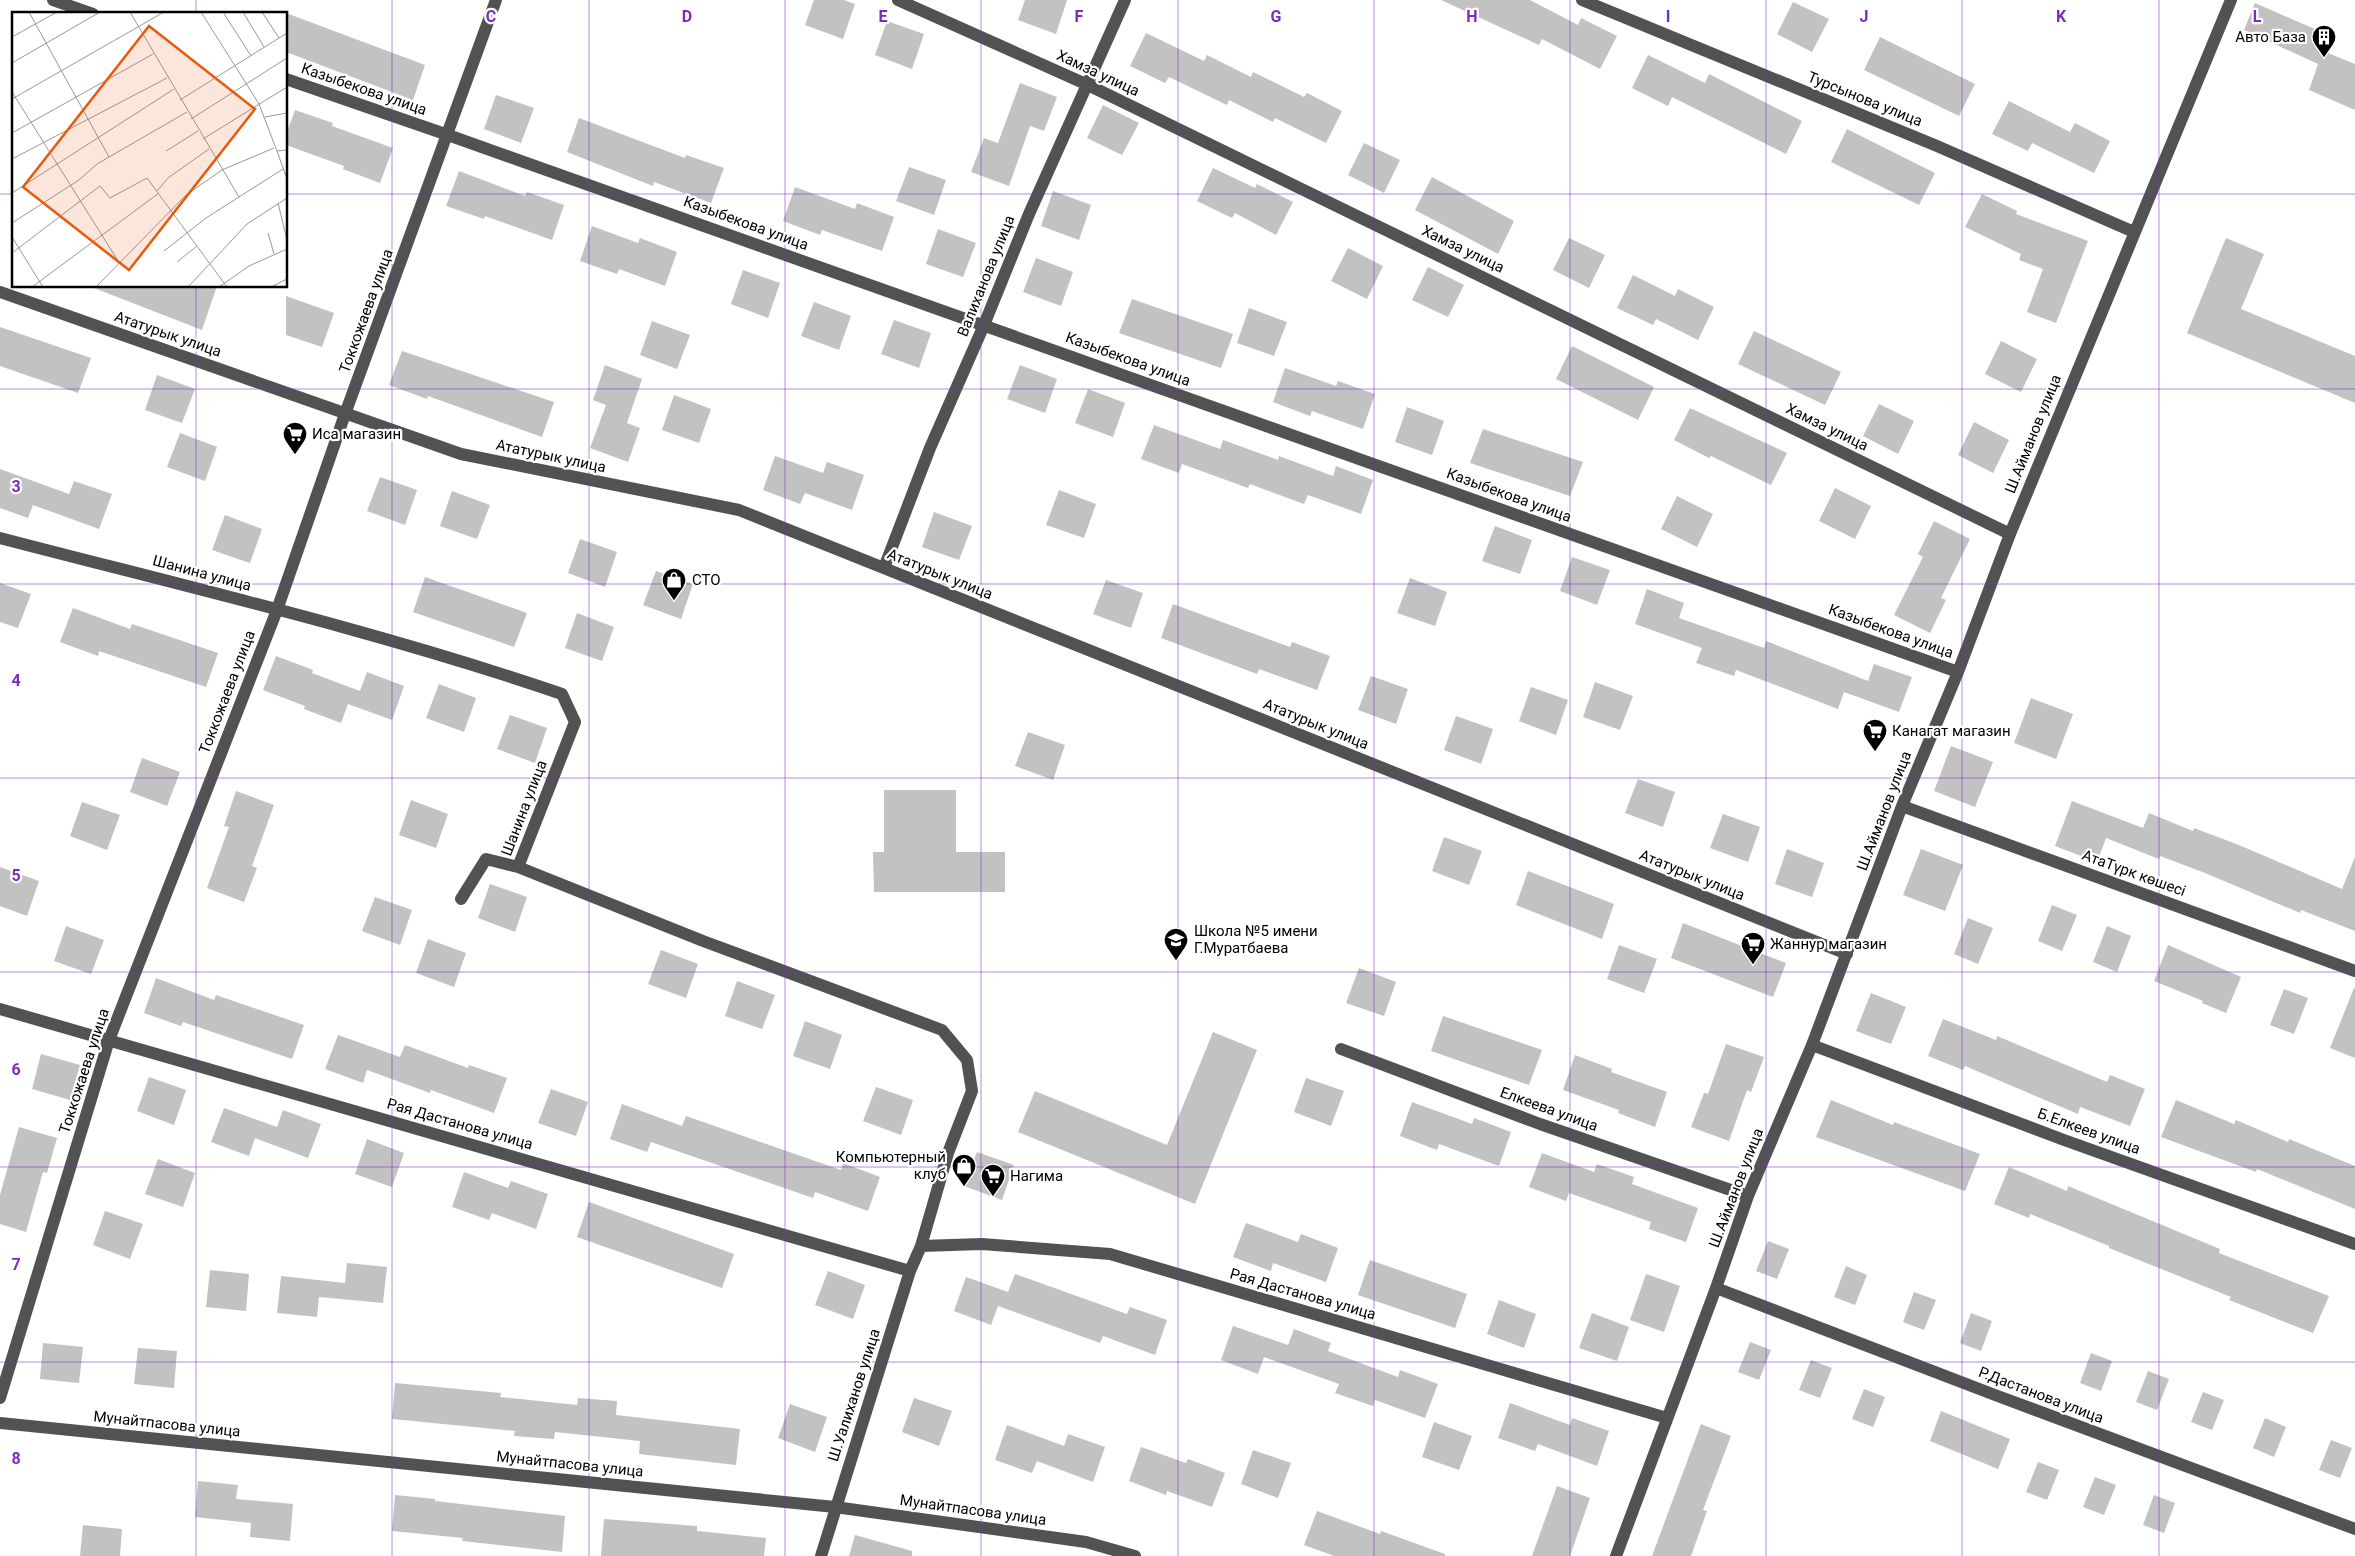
<svg xmlns="http://www.w3.org/2000/svg" width="2355" height="1556" viewBox="0 0 2355 1556" font-family="Roboto,sans-serif">
	<style>
		.building { fill: #c2c2c2 }
		.lines { fill: none; stroke-linecap: round; stroke-linejoin: round }
		.minor { stroke: #525252; stroke-width: 12 }
		.grid { fill: none; stroke: #7b2cbf; stroke-width: 1; stroke-opacity: 0.55 }
		.labels { text-anchor: middle; dominant-baseline: central; stroke-width: 4.5; stroke-linejoin: round; paint-order: stroke }
		.poi-label { font-size: 15px; fill: #000; stroke: #fff; text-anchor: start }
		.street-label { font-size: 15px; fill: #000; stroke: #fff }
		.inset-road { fill: none; stroke: #999; stroke-width: 1 }
		.view { fill: #e8590c; fill-opacity: 0.15; stroke: #e8590c; stroke-width: 2.5 }
		.inset-edge { fill: none; stroke: #000; stroke-width: 2.5 }
		.grid-label { font-size: 16px; text-anchor: middle; font-weight: bold; fill: #7b2cbf; stroke: #fff; stroke-width: 4.5; stroke-linejoin: round; paint-order: stroke }
	</style>
	<rect width="100%" height="100%" fill="#fff"/>
	<path class="building" d="M814,0H844L855,4L843,39L805,25Z
		M1025,0H1067L1056,34L1018,20Z
		M1441,0H1530L1578,25L1581,18L1617,36L1600,69L1542,39L1539,45Z
		M1793,2L1829,19L1812,52L1777,34Z
		M2255,3L2333,37L2328,53L2355,64V110L2309,90L2318,64L2244,30Z
		M286,13L425,65L413,100L286,52Z
		M887,21L924,34L912,69L875,55Z
		M1146,33L1204,61L1207,55L1251,77L1253,72L1304,97L1307,93L1342,111L1326,143L1275,118L1273,122L1229,100L1227,105L1169,77L1165,83L1130,66Z
		M1880,37L1975,84L1959,116L1864,70Z
		M1648,55L1705,83L1709,74L1802,121L1786,154L1672,97L1668,106L1632,88Z
		M1020,83L1057,97L1044,131L1030,126L1009,186L971,172L984,138L998,143Z
		M496,95L534,108L521,143L484,129Z
		M2009,101L2070,132L2075,123L2110,141L2094,173L2032,143L2028,151L1992,134Z
		M1103,105L1139,123L1122,155L1087,138Z
		M295,110L333,123L332,126L393,148L380,183L343,169L344,166L286,145V135Z
		M579,118L685,158L686,155L724,168L711,203L654,182L653,186L567,152Z
		M1847,129L1935,173L1919,205L1831,162Z
		M1364,143L1400,160L1384,193L1348,175Z
		M909,167L946,180L934,215L896,201Z
		M1213,168L1255,188L1257,184L1293,202L1276,235L1235,213L1232,218L1197,201Z
		M459,171L525,196L527,192L564,205L552,240L485,216L484,219L446,206Z
		M1432,177L1514,221L1498,254L1415,210Z
		M795,187L855,209L857,203L894,217L882,251L822,230L820,235L783,221Z
		M1053,191L1091,205L1079,240L1041,226Z
		M1982,194L2017,211L2016,214L2088,241L2056,323L2027,312L2043,269L2019,260L2021,254L1965,227Z
		M592,226L638,243L640,238L677,252L665,286L619,269L617,274L580,261Z
		M938,229L976,243L963,277L926,264Z
		M1569,238L1605,255L1589,288L1553,270Z
		M2226,238L2264,254L2241,309L2355,356V403L2187,333Z
		M1348,248L1383,266L1367,299L1331,281Z
		M1036,258L1073,272L1061,306L1023,292Z
		M1428,267L1464,285L1448,317L1412,300Z
		M743,270L780,283L768,318L731,304Z
		M1633,275L1675,296L1678,289L1714,307L1698,340L1656,319L1653,325L1617,308Z
		M94,286H217L202,330L94,288Z
		M286,296L334,313L322,347L286,335Z
		M1132,299L1233,334L1221,368L1119,333Z
		M814,302L851,316L839,350L801,336Z
		M1249,308L1287,322L1274,356L1237,343Z
		M894,320L931,333L919,368L881,354Z
		M652,321L690,335L677,369L640,355Z
		M0,327L91,358L78,393L0,366Z
		M1754,331L1841,372L1825,405L1738,364Z
		M2001,341L2037,359L2021,392L1985,374Z
		M1572,346L1654,387L1638,420L1556,379Z
		M402,351L554,402L542,437L428,396L427,399L389,385Z
		M605,365L642,379L627,423L640,428L628,462L590,448L606,405L593,400Z
		M1020,365L1057,379L1045,413L1007,399Z
		M1285,368L1336,386L1338,381L1375,394L1363,429L1312,411L1310,416L1273,402Z
		M157,375L195,389L182,423L145,410Z
		M1088,389L1125,403L1113,437L1075,423Z
		M674,395L711,409L699,443L662,430Z
		M1879,404L1914,421L1898,454L1863,436Z
		M1407,407L1444,421L1432,455L1395,442Z
		M1690,408L1787,453L1771,485L1711,456L1709,458L1674,440Z
		M1974,422L2009,440L1993,473L1958,455Z
		M1154,425L1220,449L1223,440L1278,460L1279,456L1333,476L1336,466L1373,480L1361,514L1308,495L1304,504L1250,484L1248,488L1182,464L1179,473L1141,459Z
		M1483,429L1583,462L1570,496L1470,463Z
		M180,433L217,447L205,481L167,467Z
		M775,456L823,473L827,462L864,475L852,510L805,493L800,504L763,490Z
		M0,469L69,494L74,481L112,494L99,529L33,505L28,518L0,508Z
		M380,477L417,490L405,525L367,511Z
		M1835,488L1871,506L1855,539L1819,521Z
		M1059,490L1096,504L1084,538L1046,525Z
		M452,491L490,505L477,539L440,526Z
		M1677,496L1713,514L1697,547L1661,529Z
		M934,512L972,526L959,560L922,547Z
		M225,515L262,529L250,563L212,550Z
		M1934,521L1970,539L1941,598L1946,600L1930,633L1894,615L1923,557L1918,554Z
		M1495,526L1532,540L1520,574L1482,561Z
		M580,539L617,552L605,587L568,573Z
		M1572,557L1610,570L1597,605L1560,591Z
		M656,571L693,584L681,619L643,605Z
		M425,577L527,613L514,647L413,612Z
		M1410,578L1447,592L1435,626L1397,613Z
		M1106,580L1143,593L1131,628L1093,614Z
		M0,583L31,594L18,628L0,622Z
		M1647,589L1684,603L1679,618L1764,648L1766,641L1868,681L1874,664L1912,677L1899,712L1844,692L1838,709L1736,670L1734,676L1696,663L1702,648L1635,624Z
		M1173,604L1290,647L1292,642L1330,656L1317,690L1259,669L1257,674L1161,638Z
		M73,608L130,629L132,624L218,653L206,687L99,651L98,656L60,642Z
		M577,613L614,627L602,661L565,648Z
		M276,656L313,670L312,673L360,691L367,672L404,686L392,720L348,704L341,723L304,709L305,706L263,690Z
		M1371,676L1408,689L1396,724L1358,710Z
		M1595,682L1633,696L1620,730L1583,717Z
		M439,684L476,698L464,732L426,718Z
		M1531,687L1568,700L1556,735L1519,721Z
		M2031,698L2073,714L2056,759L2014,743Z
		M510,715L547,728L535,763L497,749Z
		M1456,716L1493,729L1481,764L1444,750Z
		M1028,732L1065,745L1053,780L1015,766Z
		M1951,746L1993,762L1975,807L1934,791Z
		M142,758L180,772L167,806L130,792Z
		M1638,779L1675,792L1663,827L1625,813Z
		M884,790H956V852H1005V892H874L873,852H884Z
		M236,791L274,805L252,866L257,868L244,902L207,888L229,827L224,826Z
		M411,800L448,814L436,848L399,835Z
		M2072,801L2143,828L2149,813L2193,831L2194,828L2239,845L2342,889L2355,857V931L2301,910L2300,913L2205,873L2160,856L2159,859L2106,838L2097,862L2055,846Z
		M82,802L120,815L107,850L70,836Z
		M1723,814L1760,827L1748,862L1710,848Z
		M1444,837L1482,851L1469,885L1432,871Z
		M1787,849L1824,863L1812,897L1775,884Z
		M1921,849L1963,865L1945,911L1903,895Z
		M0,867L39,881L27,916L0,906Z
		M1528,871L1614,904L1602,939L1516,905Z
		M490,884L527,897L515,932L478,918Z
		M375,897L412,910L400,945L362,931Z
		M2052,905L2077,915L2062,951L2038,941Z
		M1968,918L1993,928L1978,964L1954,954Z
		M1683,923L1786,963L1773,997L1671,958Z
		M66,926L104,940L91,974L54,961Z
		M2107,926L2131,936L2117,972L2093,962Z
		M428,939L466,953L454,987L416,973Z
		M1619,945L1657,959L1644,993L1607,979Z
		M2168,945L2241,977L2226,1013L2202,1003L2203,1001L2154,981Z
		M661,950L698,964L686,998L648,984Z
		M1359,968L1396,982L1384,1016L1346,1003Z
		M156,978L214,1000L216,995L304,1025L292,1059L183,1022L181,1026L144,1013Z
		M737,981L775,995L762,1029L725,1016Z
		M2354,988H2355V1058L2330,1048Z
		M2284,989L2308,998L2294,1034L2270,1025Z
		M1871,993L1906,1007L1891,1044L1856,1031Z
		M1443,1016L1542,1050L1529,1085L1431,1051Z
		M1943,1019L1996,1040L1997,1036L2107,1082L2110,1075L2145,1089L2130,1126L2080,1107L2078,1114L1965,1066L1963,1070L1928,1056Z
		M805,1021L842,1035L830,1069L793,1056Z
		M1213,1032L1257,1050L1195,1204L1018,1132L1035,1091L1167,1145Z
		M338,1035L400,1057L405,1045L468,1068L469,1065L507,1078L494,1113L431,1090L430,1093L367,1070L363,1083L325,1069Z
		M1726,1044L1764,1057L1751,1092L1747,1090L1729,1141L1691,1127L1704,1093L1708,1094Z
		M41,1054L80,1065L70,1100L32,1089Z
		M1575,1055L1612,1069L1611,1072L1667,1092L1655,1127L1618,1113L1619,1110L1563,1090Z
		M149,1077L186,1090L174,1125L137,1111Z
		M1306,1078L1344,1091L1331,1126L1294,1112Z
		M876,1087L913,1100L901,1135L863,1121Z
		M551,1089L588,1102L576,1136L538,1123Z
		M1831,1100L1893,1125L1894,1122L1980,1154L1965,1191L1816,1137Z
		M2176,1100L2234,1124L2236,1120L2288,1142L2289,1139L2355,1166V1209L2257,1169L2256,1172L2161,1137Z
		M1412,1102L1472,1124L1474,1118L1511,1132L1499,1166L1439,1144L1437,1150L1400,1136Z
		M622,1104L682,1126L686,1116L841,1170L843,1163L880,1177L868,1211L815,1192L813,1198L651,1142L647,1152L610,1139Z
		M224,1108L277,1127L283,1110L321,1124L308,1158L255,1138L249,1156L211,1142Z
		M19,1127L57,1138L47,1173L43,1172L26,1232L0,1224V1195Z
		M367,1139L404,1153L392,1187L355,1174Z
		M977,1152L1014,1165L1002,1200L964,1186Z
		M1542,1153L1594,1172L1597,1164L1634,1177L1632,1184L1698,1208L1686,1242L1649,1229L1651,1222L1569,1193L1566,1201L1529,1187Z
		M158,1159L195,1173L183,1207L145,1194Z
		M2009,1167L2067,1191L2068,1186L2220,1249L2219,1253L2329,1296L2313,1333L2229,1300L2231,1297L2109,1248V1246L2030,1214L2029,1218L1994,1204Z
		M464,1172L508,1188L511,1181L548,1194L536,1229L492,1213L489,1220L452,1207Z
		M589,1202L734,1254L722,1288L577,1237Z
		M105,1211L143,1224L130,1259L93,1245Z
		M1246,1223L1298,1242L1301,1234L1338,1248L1326,1282L1273,1263L1271,1271L1233,1257Z
		M1768,1241L1789,1249L1777,1279L1756,1271Z
		M1370,1260L1467,1294L1455,1328L1358,1295Z
		M347,1263L387,1267L383,1303L319,1297L317,1317L277,1313L281,1276L345,1283Z
		M1846,1266L1867,1275L1855,1305L1834,1297Z
		M210,1270L249,1274L246,1311L206,1307Z
		M828,1271L865,1285L853,1319L815,1305Z
		M1015,1274L1127,1314L1130,1307L1167,1320L1155,1355L1103,1336L1100,1343L998,1306L991,1325L954,1311L966,1277L1008,1292Z
		M1646,1274L1680,1286L1664,1332L1630,1320Z
		M1914,1292L1936,1300L1924,1330L1903,1322Z
		M1499,1300L1536,1314L1524,1348L1487,1334Z
		M1592,1313L1629,1327L1617,1361L1579,1348Z
		M1971,1313L1992,1321L1981,1351L1960,1343Z
		M1233,1326L1288,1345L1294,1329L1331,1343L1328,1351L1398,1377L1400,1370L1438,1384L1425,1418L1375,1400L1373,1406L1335,1393L1339,1384L1264,1357L1258,1374L1221,1360Z
		M1750,1342L1771,1350L1759,1380L1738,1372Z
		M43,1343L83,1347L79,1383L40,1379Z
		M138,1348L177,1351L174,1388L134,1384Z
		M2091,1353L2112,1361L2101,1391L2080,1383Z
		M1811,1360L1832,1368L1820,1398L1799,1390Z
		M2148,1371L2169,1379L2157,1410L2136,1402Z
		M395,1383L501,1393L500,1397L577,1405L578,1398L617,1401L616,1415L740,1429L736,1465L639,1454L640,1441L555,1432L554,1439L514,1436L515,1431L392,1419Z
		M1864,1389L1885,1397L1873,1427L1852,1419Z
		M2203,1392L2224,1400L2212,1430L2191,1422Z
		M914,1398L952,1411L939,1446L902,1432Z
		M1510,1403L1570,1425L1572,1418L1609,1431L1597,1466L1538,1444L1535,1451L1498,1438Z
		M790,1404L827,1417L815,1452L778,1438Z
		M1941,1411L2010,1439L1998,1469L1930,1441Z
		M2265,1418L2286,1427L2274,1457L2253,1448Z
		M1434,1422L1472,1436L1459,1470L1422,1457Z
		M1701,1424L1731,1436L1703,1510L1707,1511L1691,1556H1652Z
		M1007,1425L1064,1446L1068,1434L1105,1447L1093,1482L1037,1461L1032,1473L995,1460Z
		M2331,1440L2352,1448L2340,1478L2319,1470Z
		M1141,1447L1186,1463L1188,1459L1225,1473L1212,1507L1167,1491L1166,1495L1129,1481Z
		M1253,1450L1291,1463L1278,1498L1241,1484Z
		M2038,1462L2059,1470L2047,1500L2026,1492Z
		M2095,1477L2116,1485L2104,1515L2083,1507Z
		M198,1481L238,1485L236,1499L293,1504L290,1541L250,1537L251,1523L195,1517Z
		M1557,1486L1590,1498L1570,1556H1532Z
		M395,1495L435,1499V1501L565,1516L562,1552L462,1541L463,1538L392,1531Z
		M2154,1495L2175,1503L2164,1533L2143,1525Z
		M1317,1511L1380,1534L1381,1531L1445,1554V1556H1334L1304,1545Z
		M604,1519L697,1526V1531L766,1538L764,1556H601Z
		M83,1525L122,1529L120,1556H80Z
		M855,1535L912,1551V1556H849Z"/>
	<g class="lines">
		<path class="minor" d="M53,0L93,14
			M898,0L1088,85L2010,534
			M1582,0L1937,146L2134,232
			M286,79L448,135L1958,672
			M0,292L461,454L739,510L1847,954
			M0,538C188,587 378,631 562,694L575,722L518,867L703,941L942,1030L967,1060L972,1091L948,1153L921,1246L910,1271L821,1556
			M884,568L930,448L984,325L1029,214L1125,0
			M1902,806L2355,971
			M461,899L486,859L518,867
			M0,1009L910,1271
			M1812,1045L2064,1140L2355,1244
			M1341,1049L1540,1124L1748,1196
			M921,1246L982,1244L1110,1254L1667,1418
			M1716,1288L1995,1395L2355,1529
			M0,1398L109,1040L277,610L345,414L496,0
			M0,1423L835,1507L1086,1542L1135,1556
			M1616,1556L1716,1288L1748,1196L1812,1045L1902,806L1958,672L2010,534L2231,0"/>
	</g>
	<path class="grid" d="M196,0V14M392,0V1556M589,0V1556M785,0V1556M981,0V1556M1178,0V1556M1374,0V1556M1570,0V1556M1766,0V1556M1962,0V1556M2159,0V1556M0,194H14M286,194H2355M196,286V1556M0,389H2355M0,584H2355M0,778H2355M0,972H2355M0,1167H2355M0,1362H2355"/>
	<defs>
		<symbol id="building-pin" viewBox="-11 -11 22 30"><path d="M0 17L-7.5 6A9.5 9.5 0 1 1 7.5 6Z" fill="#000" stroke="#fff"/><path d="M-4-6H4V6H1V3H-1V6H-4ZM-2.5-4.3h1.7v1.8h-1.7ZM.8-4.3h1.7v1.8H.8ZM-2.5-1h1.7V.8h-1.7ZM.8-1h1.7V.8H.8Z" fill="#fff"/></symbol>
		<symbol id="supermarket-pin" viewBox="-11 -11 22 30"><path d="M0 17L-7.5 6A9.5 9.5 0 1 1 7.5 6Z" fill="#000" stroke="#fff"/><path d="M-6-5.5h2.5l.6 2H6L4.5 2H-2.5L-4.4-4H-6ZM-1.5 3.2a1.3 1.3 0 1 0 .1 0ZM3 3.2a1.3 1.3 0 1 0 .1 0Z" fill="#fff"/></symbol>
		<symbol id="shop-pin" viewBox="-11 -11 22 30"><path d="M0 17L-7.5 6A9.5 9.5 0 1 1 7.5 6Z" fill="#000" stroke="#fff"/><path d="M-5-2.5h2.3a2.7 3.5 0 0 1 5.4 0H5L5.5 6h-11ZM-1.5-2.5h3a1.5 2.3 0 0 0-3 0Z" fill="#fff"/></symbol>
		<symbol id="school-pin" viewBox="-11 -11 22 30"><path d="M0 17L-7.5 6A9.5 9.5 0 1 1 7.5 6Z" fill="#000" stroke="#fff"/><path d="M0-5L7-2L0 1L-7-2ZM-4 1L0 2.5L4 1V4Q0 6-4 4Z" fill="#fff"/></symbol>
	</defs>
	<g fill-rule="evenodd">
		<use href="#building-pin" x="2310" y="23" width="28" height="38"/>
		<use href="#supermarket-pin" x="281" y="420" width="28" height="38"/>
		<use href="#shop-pin" x="660" y="566" width="28" height="38"/>
		<use href="#supermarket-pin" x="1861" y="717" width="28" height="38"/>
		<use href="#school-pin" x="1162" y="926" width="28" height="38"/>
		<use href="#supermarket-pin" x="1739" y="930" width="28" height="38"/>
		<use href="#shop-pin" x="950" y="1152" width="28" height="38"/>
		<use href="#supermarket-pin" x="979" y="1162" width="28" height="38"/>
	</g>
	<g class="labels">
		<g class="poi-label">
			<text x="2306" y="37" text-anchor="end">Авто База</text>
			<text x="312" y="434">Иса магазин</text>
			<text x="692" y="580">СТО</text>
			<text x="1892" y="731">Канагат магазин</text>
			<text x="1194" y="931">Школа №5 имени<tspan x="1194" dy="17">Г.Муратбаева</tspan></text>
			<text x="1770" y="944">Жаннур магазин</text>
			<text x="946" y="1157" text-anchor="end">Компьютерный<tspan x="946" dy="17">клуб</tspan></text>
			<text x="1010" y="1176">Нагима</text>
		</g>
		<g class="street-label">
			<text transform="translate(1098 73) rotate(25)">Хамза улица</text>
			<text transform="translate(364 89) rotate(19)">Казыбекова улица</text>
			<text transform="translate(1865 99) rotate(22)">Турсынова улица</text>
			<text transform="translate(746 223) rotate(20)">Казыбекова улица</text>
			<text transform="translate(1463 249) rotate(26)">Хамза улица</text>
			<text transform="translate(986 276) rotate(-68)">Валиханова улица</text>
			<text transform="translate(366 311) rotate(-70)">Токкожаева улица</text>
			<text transform="translate(168 334) rotate(19)">Ататурык улица</text>
			<text transform="translate(1128 359) rotate(20)">Казыбекова улица</text>
			<text transform="translate(1827 427) rotate(26)">Хамза улица</text>
			<text transform="translate(2033 434) rotate(-68)">Ш.Айманов улица</text>
			<text transform="translate(551 456) rotate(12)">Ататурык улица</text>
			<text transform="translate(1509 495) rotate(20)">Казыбекова улица</text>
			<text transform="translate(202 573) rotate(15)">Шанина улица</text>
			<text transform="translate(940 574) rotate(22)">Ататурык улица</text>
			<text transform="translate(1891 631) rotate(20)">Казыбекова улица</text>
			<text transform="translate(227 692) rotate(-69)">Токкожаева улица</text>
			<text transform="translate(1316 724) rotate(22)">Ататурык улица</text>
			<text transform="translate(524 808) rotate(-69)">Шанина улица</text>
			<text transform="translate(1884 811) rotate(-69)">Ш.Айманов улица</text>
			<text transform="translate(2134 873) rotate(20)">АтаТүрк көшесі</text>
			<text transform="translate(1692 875) rotate(22)">Ататурык улица</text>
			<text transform="translate(84 1071) rotate(-72)">Токкожаева улица</text>
			<text transform="translate(1549 1109) rotate(20)">Елкеева улица</text>
			<text transform="translate(460 1124) rotate(16)">Рая Дастанова улица</text>
			<text transform="translate(2089 1131) rotate(20)">Б.Елкеев улица</text>
			<text transform="translate(1736 1188) rotate(-69)">Ш.Айманов улица</text>
			<text transform="translate(1303 1294) rotate(16)">Рая Дастанова улица</text>
			<text transform="translate(854 1395) rotate(-72)">Ш.Уалиханов улица</text>
			<text transform="translate(2041 1395) rotate(21)">Р.Дастанова улица</text>
			<text transform="translate(167 1424) rotate(6)">Мунайтпасова улица</text>
			<text transform="translate(570 1464) rotate(6)">Мунайтпасова улица</text>
			<text transform="translate(973 1510) rotate(8)">Мунайтпасова улица</text>
		</g>
	</g>
	<g transform="translate(12 12)">
		<rect width="275" height="275" fill="#fff"/>
		<path class="inset-road" d="M17,0L97,145M118,0L227,185M189,0L247,92L265,139M211,0L239,44M231,0L252,35M250,0L267,26M0,25L45,0M0,51L88,0M0,80L108,252M0,87L152,0M168,88L275,21M253,105L275,101M179,107L275,46M0,121L141,42M191,127L275,75M275,138L265,139L275,167M154,139L186,119M0,147L155,66M145,179L156,166L197,137M0,181L162,77M266,191L275,228M0,211L67,168L85,152L175,100M256,221L262,242M0,225L31,275M152,239L194,206L271,157M0,241L88,174L98,186L135,166L215,275M165,250L185,234M20,275L147,181M84,275L174,183L210,158L262,136M176,275L235,212L275,186M207,275L237,254L275,237M259,275L275,267"/>
		<path class="view" d="M137,14L243,97L117,258L11,175Z"/>
		<rect width="275" height="275" class="inset-edge"/>
	</g>
	<g class="grid-label">
		<text x="491" y="22">C</text>
		<text x="687" y="22">D</text>
		<text x="883" y="22">E</text>
		<text x="1079" y="22">F</text>
		<text x="1276" y="22">G</text>
		<text x="1472" y="22">H</text>
		<text x="1668" y="22">I</text>
		<text x="1864" y="22">J</text>
		<text x="2061" y="22">K</text>
		<text x="2257" y="22">L</text>
		<text x="16" y="492">3</text>
		<text x="16" y="686">4</text>
		<text x="16" y="881">5</text>
		<text x="16" y="1075">6</text>
		<text x="16" y="1270">7</text>
		<text x="16" y="1464">8</text>
	</g>
</svg>
